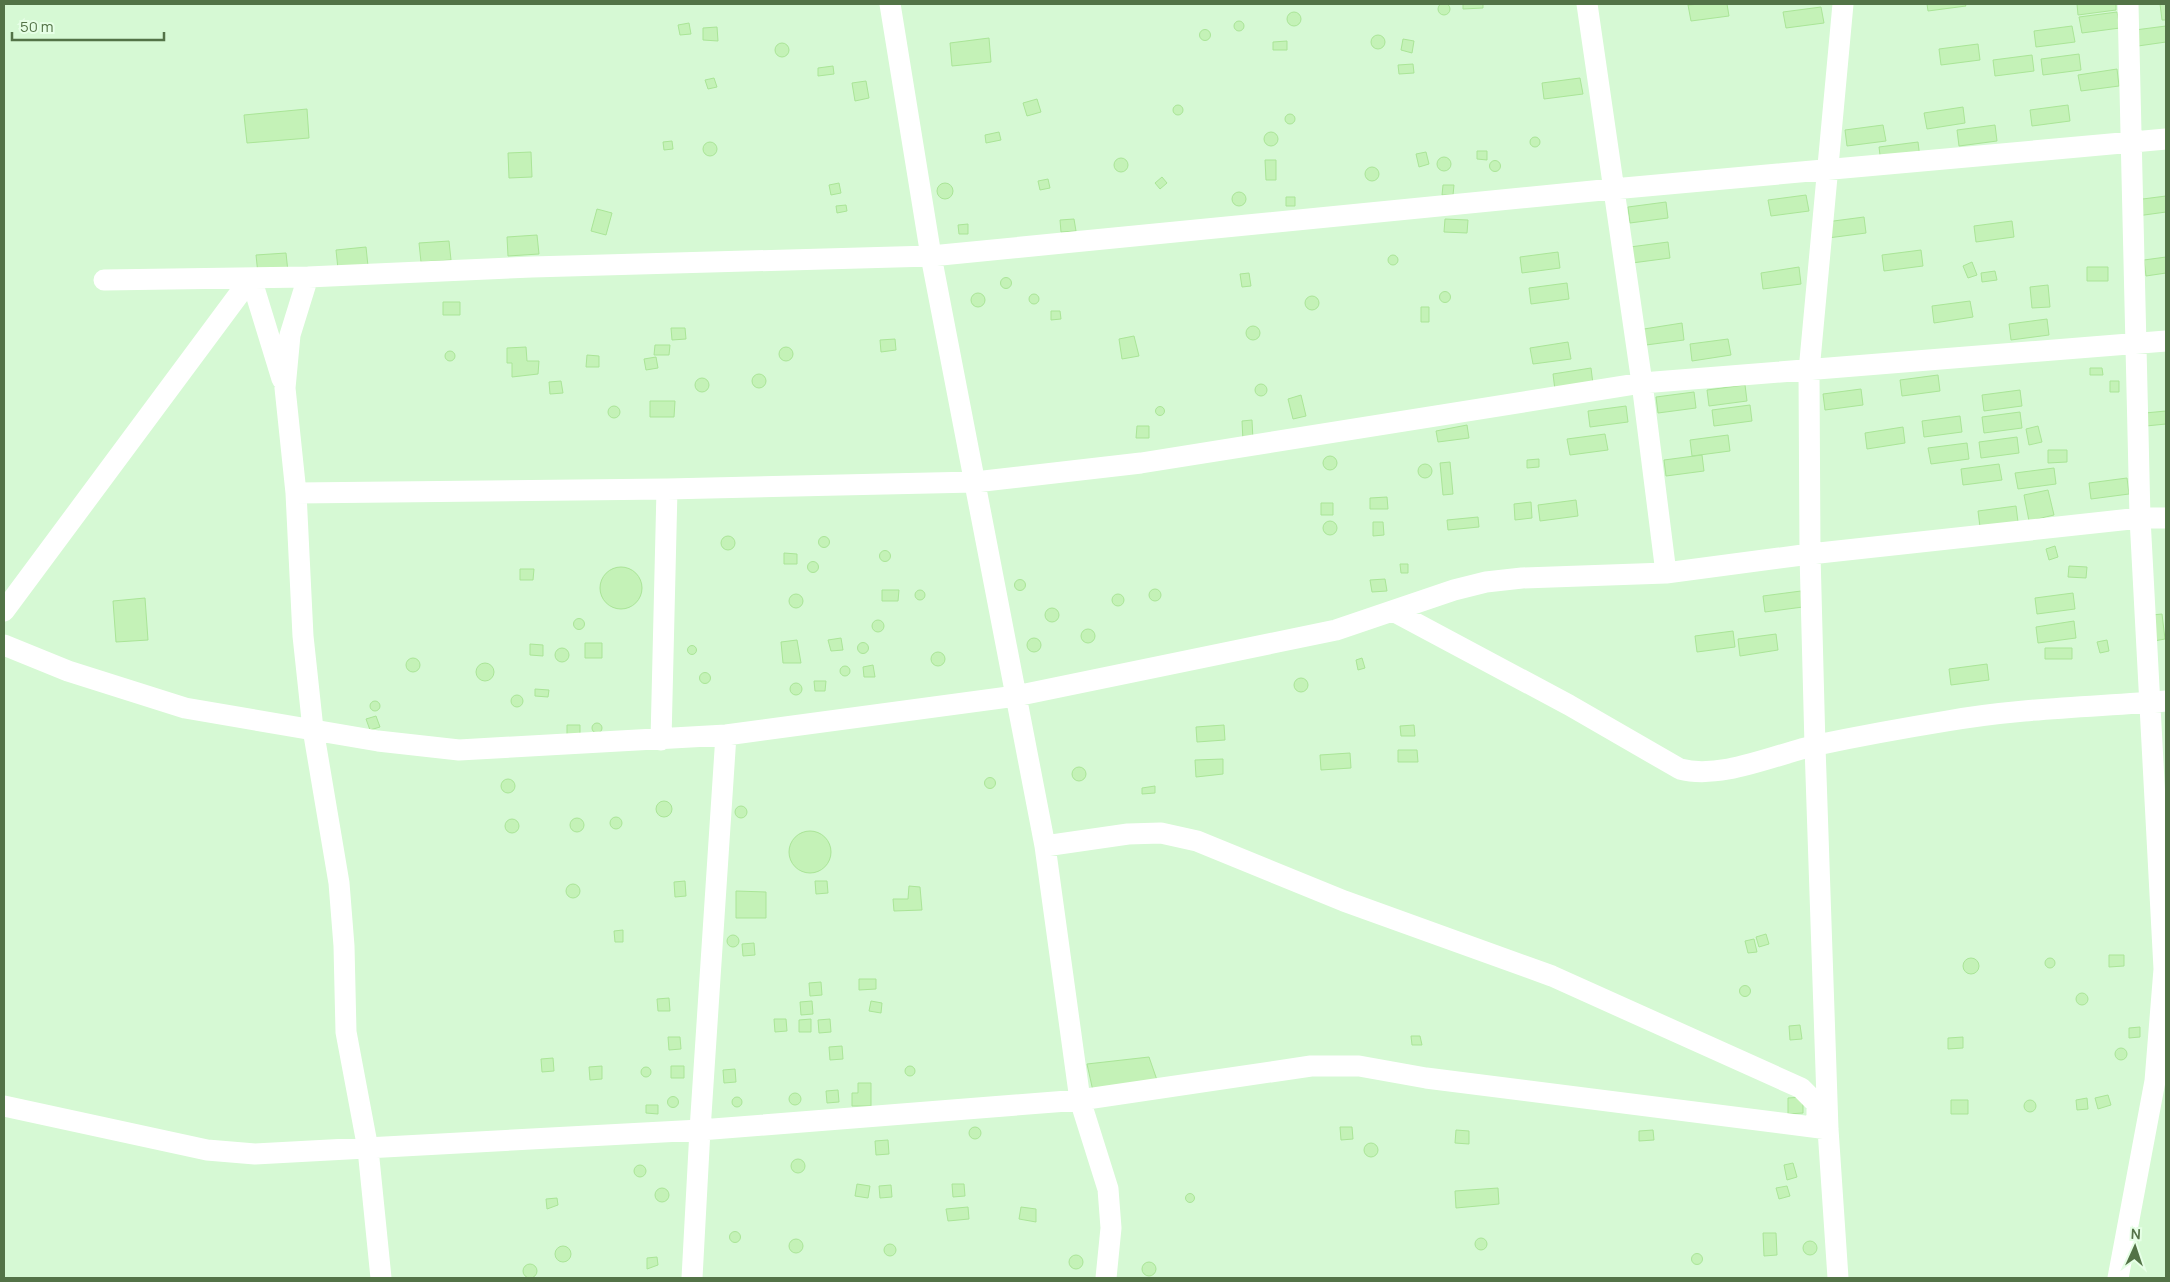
<svg xmlns="http://www.w3.org/2000/svg" width="2170" height="1282" viewBox="0 0 2170 1282" font-family="Manrope,sans-serif">
	<style>
		.residential { fill: #d6f9d4 }
		.building { fill: #c4f2b7; stroke: #aae597 }
		.lines { fill: none; stroke-linecap: round; stroke-linejoin: round }
		.minor { stroke: #fff; stroke-width: 21 }
	</style>
	<rect width="100%" height="100%" fill="#e0fce0"/>
	<path class="residential" d="M4,4H2166V1278H4Z"/>
	<path class="building" d="M1438 9a6 6 0 1 1 12 0a6 6 0 1 1-12 0Z
		M1463,4H1483V8L1463,9Z
		M1701,4H1727L1729,16L1691,21L1688,5Z
		M1927,4H1965L1966,6L1928,11Z
		M2077,4H2116V10L2078,15Z
		M2160,4H2166V20H2162Z
		M1821,7L1824,23L1786,28L1783,12Z
		M2117,12L2120,28L2082,33L2079,17Z
		M1287 19a7 7 0 1 1 14 0a7 7 0 1 1-14 0Z
		M1234 26a5 5 0 1 1 10 0a5 5 0 1 1-10 0Z
		M689,23L691,34L680,35L678,25Z
		M2072,26L2075,42L2036,47L2034,31Z
		M2166,26V42L2138,46L2135,30Z
		M717,27L718,41L703,40V28Z
		M1199.5 35a5.5 5.5 0 1 1 11 0a5.5 5.5 0 1 1-11 0Z
		M1371 42a7 7 0 1 1 14 0a7 7 0 1 1-14 0Z
		M989,38L991,62L952,66L950,43Z
		M1403,39L1414,41L1412,53L1401,50Z
		M1287,41V50H1273V42Z
		M775 50a7 7 0 1 1 14 0a7 7 0 1 1-14 0Z
		M1978,44L1980,60L1941,65L1939,49Z
		M2079,54L2081,70L2043,75L2041,59Z
		M2032,55L2034,71L1995,76L1993,60Z
		M1413,64L1414,73L1399,74L1398,65Z
		M833,66L834,74L818,76V68Z
		M2117,69L2119,86L2081,91L2078,75Z
		M714,78L717,87L708,89L705,80Z
		M1580,78L1583,94L1544,99L1542,83Z
		M866,81L869,98L855,101L852,83Z
		M1037,99L1041,112L1027,116L1023,103Z
		M2068,105L2070,121L2032,126L2030,110Z
		M1173 110a5 5 0 1 1 10 0a5 5 0 1 1-10 0Z
		M1963,107L1965,123L1927,129L1924,113Z
		M307,109L309,138L247,143L244,115Z
		M1285 119a5 5 0 1 1 10 0a5 5 0 1 1-10 0Z
		M1883,125L1886,141L1847,146L1845,130Z
		M1995,125L1997,141L1959,146L1957,130Z
		M999,132L1001,140L986,143L985,135Z
		M1264 139a7 7 0 1 1 14 0a7 7 0 1 1-14 0Z
		M1530 142a5 5 0 1 1 10 0a5 5 0 1 1-10 0Z
		M672,141L673,149L664,150L663,142Z
		M1918,142L1920,158L1881,163L1879,147Z
		M703 149a7 7 0 1 1 14 0a7 7 0 1 1-14 0Z
		M1477,151H1487V160L1477,159Z
		M531,152L532,177L509,178L508,153Z
		M1426,152L1429,164L1419,167L1416,154Z
		M1437 164a7 7 0 1 1 14 0a7 7 0 1 1-14 0Z
		M1114 165a7 7 0 1 1 14 0a7 7 0 1 1-14 0Z
		M1265,160H1276V180H1266Z
		M1489.5 166a5.5 5.5 0 1 1 11 0a5.5 5.5 0 1 1-11 0Z
		M1365 174a7 7 0 1 1 14 0a7 7 0 1 1-14 0Z
		M1162,177L1167,183L1160,189L1155,183Z
		M1048,179L1050,188L1040,190L1038,181Z
		M839,183L841,193L831,195L829,185Z
		M937 191a8 8 0 1 1 16 0a8 8 0 1 1-16 0Z
		M1443,185H1454L1453,195H1442Z
		M1232 199a7 7 0 1 1 14 0a7 7 0 1 1-14 0Z
		M1806,195L1809,211L1771,216L1768,200Z
		M2166,196V212L2137,216L2135,200Z
		M1286,197H1295V206H1286Z
		M1666,202L1668,218L1630,223L1628,207Z
		M846,205L847,211L837,213L836,206Z
		M597,209L612,213L606,235L591,231Z
		M1864,217L1866,233L1828,238L1826,222Z
		M1074,219L1076,231L1061,232L1060,220Z
		M1445,219L1468,220L1467,233L1444,232Z
		M2012,221L2014,237L1976,242L1974,226Z
		M968,224V234H959L958,225Z
		M537,235L539,254L508,256L507,237Z
		M449,241L451,260L421,262L419,243Z
		M1668,242L1670,258L1632,263L1630,247Z
		M366,247L368,266L338,269L336,250Z
		M1921,250L1923,266L1884,271L1882,255Z
		M1558,252L1560,268L1522,273L1520,257Z
		M286,253L288,272L258,274L256,255Z
		M1388 260a5 5 0 1 1 10 0a5 5 0 1 1-10 0Z
		M2166,257V273L2146,276L2144,260Z
		M1972,262L1977,275L1968,278L1963,266Z
		M1799,267L1801,284L1763,289L1761,273Z
		M2087,267H2108V281H2087Z
		M1995,271L1997,280L1982,282L1981,273Z
		M1249,273L1251,286L1242,287L1240,274Z
		M1000.5 283a5.5 5.5 0 1 1 11 0a5.5 5.5 0 1 1-11 0Z
		M1567,283L1569,299L1531,304L1529,288Z
		M2048,285L2050,307L2032,308L2030,287Z
		M1439.5 297a5.5 5.5 0 1 1 11 0a5.5 5.5 0 1 1-11 0Z
		M971 300a7 7 0 1 1 14 0a7 7 0 1 1-14 0Z
		M1029 299a5 5 0 1 1 10 0a5 5 0 1 1-10 0Z
		M1305 303a7 7 0 1 1 14 0a7 7 0 1 1-14 0Z
		M1970,301L1973,317L1934,323L1932,306Z
		M443,302H460V315H443Z
		M1421,307H1429V322H1421Z
		M1051,311H1060L1061,319L1051,320Z
		M2047,319L2049,335L2011,340L2009,324Z
		M1682,323L1684,340L1646,345L1644,329Z
		M1246 333a7 7 0 1 1 14 0a7 7 0 1 1-14 0Z
		M671,328H685L686,339L672,340Z
		M1134,336L1139,356L1122,359L1119,339Z
		M895,339L896,350L881,352L880,340Z
		M1728,339L1731,355L1692,361L1690,344Z
		M1568,342L1571,359L1533,364L1530,348Z
		M655,345H670L669,355H654Z
		M779 354a7 7 0 1 1 14 0a7 7 0 1 1-14 0Z
		M526,347L527,361H539L538,374L512,377V363H507V348Z
		M445 356a5 5 0 1 1 10 0a5 5 0 1 1-10 0Z
		M587,355L599,356V367H586Z
		M656,357L658,368L646,370L644,359Z
		M1591,368L1593,384L1555,390L1553,374Z
		M2090,368H2102L2103,375H2090Z
		M752 381a7 7 0 1 1 14 0a7 7 0 1 1-14 0Z
		M1938,375L1940,391L1902,396L1900,380Z
		M695 385a7 7 0 1 1 14 0a7 7 0 1 1-14 0Z
		M561,381L563,393L550,394L549,382Z
		M2110,381H2119V392H2110Z
		M1255 390a6 6 0 1 1 12 0a6 6 0 1 1-12 0Z
		M1745,385L1747,401L1709,406L1707,390Z
		M1861,389L1863,405L1825,410L1823,394Z
		M2020,390L2022,406L1984,411L1982,395Z
		M1694,392L1696,408L1658,413L1656,397Z
		M1301,395L1306,416L1293,419L1288,399Z
		M650,401H675L674,417H650Z
		M1750,405L1752,421L1714,426L1712,410Z
		M608 412a6 6 0 1 1 12 0a6 6 0 1 1-12 0Z
		M1626,406L1628,422L1590,427L1588,411Z
		M1155.5 411a4.5 4.5 0 1 1 9 0a4.5 4.5 0 1 1-9 0Z
		M2166,411V424L2146,426L2145,413Z
		M2020,412L2022,428L1984,433L1982,417Z
		M1960,416L1962,432L1924,437L1922,421Z
		M1252,420L1253,440L1243,441L1242,421Z
		M1467,425L1469,438L1438,442L1436,431Z
		M1137,426H1149V438H1136Z
		M2038,426L2042,442L2029,445L2026,429Z
		M1903,427L1905,443L1867,449L1865,433Z
		M1605,434L1608,450L1570,455L1567,439Z
		M1728,435L1730,451L1692,456L1690,440Z
		M2017,437L2019,453L1981,458L1979,442Z
		M1967,443L1969,459L1931,464L1928,448Z
		M2048,450H2067V462L2048,463Z
		M1702,455L1704,471L1666,476L1664,460Z
		M1323 463a7 7 0 1 1 14 0a7 7 0 1 1-14 0Z
		M1539,459V467L1527,468V460Z
		M1450,462L1453,494L1443,495L1440,463Z
		M1999,464L2002,480L1963,485L1961,469Z
		M1418 471a7 7 0 1 1 14 0a7 7 0 1 1-14 0Z
		M2054,468L2056,484L2018,489L2015,473Z
		M2127,478L2129,494L2091,499L2089,483Z
		M2048,490L2054,515L2029,521L2024,495Z
		M1387,497L1388,509H1370V498Z
		M1576,500L1578,516L1540,521L1538,505Z
		M1531,502L1532,518L1515,520L1514,504Z
		M1321,503H1333V515H1321Z
		M2016,506L2018,522L1980,527L1978,511Z
		M1478,517L1479,527L1448,530L1447,520Z
		M1323 528a7 7 0 1 1 14 0a7 7 0 1 1-14 0Z
		M1373,522H1383L1384,535L1373,536Z
		M721 543a7 7 0 1 1 14 0a7 7 0 1 1-14 0Z
		M818.5 542a5.5 5.5 0 1 1 11 0a5.5 5.5 0 1 1-11 0Z
		M2055,546L2058,557L2049,560L2046,549Z
		M879.5 556a5.5 5.5 0 1 1 11 0a5.5 5.5 0 1 1-11 0Z
		M784,553L797,554V564H784Z
		M807.5 567a5.5 5.5 0 1 1 11 0a5.5 5.5 0 1 1-11 0Z
		M1400,564H1408V573H1401Z
		M2069,566L2087,567L2086,578L2068,577Z
		M600 588a21 21 0 1 1 42 0a21 21 0 1 1-42 0Z
		M520,569H534L533,580H520Z
		M1385,579L1387,591L1372,592L1370,580Z
		M1014.5 585a5.5 5.5 0 1 1 11 0a5.5 5.5 0 1 1-11 0Z
		M1149 595a6 6 0 1 1 12 0a6 6 0 1 1-12 0Z
		M915 595a5 5 0 1 1 10 0a5 5 0 1 1-10 0Z
		M882,590H899L898,601H882Z
		M1801,591L1803,607L1765,612L1763,596Z
		M2073,593L2075,609L2037,614L2035,598Z
		M1112 600a6 6 0 1 1 12 0a6 6 0 1 1-12 0Z
		M789 601a7 7 0 1 1 14 0a7 7 0 1 1-14 0Z
		M145,598L148,640L116,642L113,601Z
		M1045 615a7 7 0 1 1 14 0a7 7 0 1 1-14 0Z
		M2162,614L2165,639L2154,641L2152,615Z
		M573.5 624a5.5 5.5 0 1 1 11 0a5.5 5.5 0 1 1-11 0Z
		M872 626a6 6 0 1 1 12 0a6 6 0 1 1-12 0Z
		M2074,621L2076,638L2038,643L2036,627Z
		M1081 636a7 7 0 1 1 14 0a7 7 0 1 1-14 0Z
		M1733,631L1735,647L1697,652L1695,636Z
		M1776,634L1778,650L1740,656L1738,639Z
		M841,638L843,650L831,651L828,640Z
		M1027 645a7 7 0 1 1 14 0a7 7 0 1 1-14 0Z
		M797,640L801,663H783L781,642Z
		M2107,640L2109,651L2100,653L2097,642Z
		M857.5 648a5.5 5.5 0 1 1 11 0a5.5 5.5 0 1 1-11 0Z
		M585,643H602V658H585Z
		M530,644L543,645V656L530,655Z
		M687.5 650a4.5 4.5 0 1 1 9 0a4.5 4.5 0 1 1-9 0Z
		M2045,648H2072V659H2045Z
		M555 655a7 7 0 1 1 14 0a7 7 0 1 1-14 0Z
		M931 659a7 7 0 1 1 14 0a7 7 0 1 1-14 0Z
		M1362,658L1365,668L1358,670L1356,660Z
		M406 665a7 7 0 1 1 14 0a7 7 0 1 1-14 0Z
		M476 672a9 9 0 1 1 18 0a9 9 0 1 1-18 0Z
		M1987,664L1989,680L1951,685L1949,669Z
		M873,665L875,677H864L863,667Z
		M840 671a5 5 0 1 1 10 0a5 5 0 1 1-10 0Z
		M699.5 678a5.5 5.5 0 1 1 11 0a5.5 5.5 0 1 1-11 0Z
		M1294 685a7 7 0 1 1 14 0a7 7 0 1 1-14 0Z
		M814,681H826L825,691H815Z
		M790 689a6 6 0 1 1 12 0a6 6 0 1 1-12 0Z
		M535,689L549,690L548,697L535,696Z
		M511 701a6 6 0 1 1 12 0a6 6 0 1 1-12 0Z
		M370 706a5 5 0 1 1 10 0a5 5 0 1 1-10 0Z
		M376,716L380,727L370,730L366,719Z
		M592 728a5 5 0 1 1 10 0a5 5 0 1 1-10 0Z
		M567,725H580V736H567Z
		M1224,725L1225,740L1197,742L1196,727Z
		M1414,725L1415,736H1401L1400,726Z
		M1398,750H1417L1418,762H1398Z
		M1350,753L1351,768L1321,770L1320,755Z
		M1223,759V774L1196,777L1195,760Z
		M1072 774a7 7 0 1 1 14 0a7 7 0 1 1-14 0Z
		M984.5 783a5.5 5.5 0 1 1 11 0a5.5 5.5 0 1 1-11 0Z
		M501 786a7 7 0 1 1 14 0a7 7 0 1 1-14 0Z
		M1155,786V793L1142,794V788Z
		M656 809a8 8 0 1 1 16 0a8 8 0 1 1-16 0Z
		M735 812a6 6 0 1 1 12 0a6 6 0 1 1-12 0Z
		M610 823a6 6 0 1 1 12 0a6 6 0 1 1-12 0Z
		M570 825a7 7 0 1 1 14 0a7 7 0 1 1-14 0Z
		M505 826a7 7 0 1 1 14 0a7 7 0 1 1-14 0Z
		M789 852a21 21 0 1 1 42 0a21 21 0 1 1-42 0Z
		M685,881L686,896L675,897L674,882Z
		M815,881H827L828,893L816,894Z
		M566 891a7 7 0 1 1 14 0a7 7 0 1 1-14 0Z
		M909,886L920,887L922,910L894,911L893,899H908Z
		M736,891L766,892V918H736Z
		M623,930V942H615L614,931Z
		M1766,934L1769,944L1759,947L1756,937Z
		M727 941a6 6 0 1 1 12 0a6 6 0 1 1-12 0Z
		M1754,939L1757,952L1748,953L1745,941Z
		M754,943L755,955L743,956L742,944Z
		M2109,955H2124V966L2109,967Z
		M2045 963a5 5 0 1 1 10 0a5 5 0 1 1-10 0Z
		M1963 966a8 8 0 1 1 16 0a8 8 0 1 1-16 0Z
		M859,979H876V989L859,990Z
		M821,982L822,995L810,996L809,983Z
		M1739.5 991a5.5 5.5 0 1 1 11 0a5.5 5.5 0 1 1-11 0Z
		M2076 999a6 6 0 1 1 12 0a6 6 0 1 1-12 0Z
		M669,998L670,1011H658L657,999Z
		M812,1001L813,1014L801,1015L800,1002Z
		M871,1001L882,1003L881,1013L869,1011Z
		M774,1019H786L787,1031L775,1032Z
		M811,1019V1032H799V1020Z
		M830,1019L831,1032L819,1033L818,1020Z
		M1800,1025L1802,1039L1790,1040L1789,1026Z
		M2140,1027V1037L2129,1038V1028Z
		M1411,1036H1420L1422,1045H1412Z
		M668,1037H680L681,1049L669,1050Z
		M1963,1037V1048L1948,1049V1038Z
		M842,1046L843,1059L830,1060L829,1047Z
		M2115 1054a6 6 0 1 1 12 0a6 6 0 1 1-12 0Z
		M1149,1057L1158,1083L1093,1091L1087,1064Z
		M553,1058L554,1071L542,1072L541,1059Z
		M905 1071a5 5 0 1 1 10 0a5 5 0 1 1-10 0Z
		M602,1066V1079L590,1080L589,1067Z
		M671,1066H684V1078H671Z
		M641 1072a5 5 0 1 1 10 0a5 5 0 1 1-10 0Z
		M735,1069L736,1082L724,1083L723,1070Z
		M858,1083H871V1106H852V1093H858Z
		M838,1090L839,1102L827,1103L826,1091Z
		M789 1099a6 6 0 1 1 12 0a6 6 0 1 1-12 0Z
		M2108,1095L2111,1105L2098,1109L2095,1098Z
		M667.5 1102a5.5 5.5 0 1 1 11 0a5.5 5.5 0 1 1-11 0Z
		M732 1102a5 5 0 1 1 10 0a5 5 0 1 1-10 0Z
		M1803,1097V1113L1788,1114V1098Z
		M2087,1098L2088,1109L2077,1110L2076,1100Z
		M2024 1106a6 6 0 1 1 12 0a6 6 0 1 1-12 0Z
		M1951,1100H1968V1114H1951Z
		M646,1105H658V1114L646,1113Z
		M969 1133a6 6 0 1 1 12 0a6 6 0 1 1-12 0Z
		M1340,1127H1352L1353,1139L1341,1140Z
		M1456,1130L1469,1131V1144L1455,1143Z
		M1653,1130L1654,1140L1639,1141V1131Z
		M888,1140L889,1154L876,1155L875,1141Z
		M1364 1150a7 7 0 1 1 14 0a7 7 0 1 1-14 0Z
		M791 1166a7 7 0 1 1 14 0a7 7 0 1 1-14 0Z
		M1793,1163L1797,1177L1787,1180L1784,1165Z
		M634 1171a6 6 0 1 1 12 0a6 6 0 1 1-12 0Z
		M857,1184L870,1186L868,1198L855,1196Z
		M952,1184H964L965,1196L953,1197Z
		M891,1185L892,1197L880,1198L879,1186Z
		M1787,1186L1790,1196L1779,1199L1776,1188Z
		M1498,1188L1499,1204L1456,1208L1455,1191Z
		M655 1195a7 7 0 1 1 14 0a7 7 0 1 1-14 0Z
		M1185.5 1198a4.5 4.5 0 1 1 9 0a4.5 4.5 0 1 1-9 0Z
		M557,1198L558,1205L547,1209L546,1199Z
		M968,1207L969,1219L948,1221L946,1209Z
		M1021,1207L1036,1209V1222L1019,1219Z
		M729.5 1237a5.5 5.5 0 1 1 11 0a5.5 5.5 0 1 1-11 0Z
		M1763,1233H1776L1777,1255L1764,1256Z
		M1475 1244a6 6 0 1 1 12 0a6 6 0 1 1-12 0Z
		M789 1246a7 7 0 1 1 14 0a7 7 0 1 1-14 0Z
		M1803 1248a7 7 0 1 1 14 0a7 7 0 1 1-14 0Z
		M884 1250a6 6 0 1 1 12 0a6 6 0 1 1-12 0Z
		M555 1254a8 8 0 1 1 16 0a8 8 0 1 1-16 0Z
		M1691.5 1259a5.5 5.5 0 1 1 11 0a5.5 5.5 0 1 1-11 0Z
		M1069 1262a7 7 0 1 1 14 0a7 7 0 1 1-14 0Z
		M657,1257L658,1265L647,1269V1258Z
		M1142 1269a7 7 0 1 1 14 0a7 7 0 1 1-14 0Z
		M523 1271a7 7 0 1 1 14 0a7 7 0 1 1-14 0Z"/>
	<g class="lines">
		<path class="minor" d="M890,4L931,256L1045,846L1080,1100L1108,1189L1111,1228L1106,1278
			M1587,4L1642,383L1666,573L1810,554L2140,518H2166
			M308,277L290,335L285,388L296,493L303,636L313,729L339,883L344,946L346,1032L368,1149L381,1278
			M251,278L282,379
			M104,280L308,277L532,267L931,256L1613,189L2166,139
			M296,493L667,489L975,482L1141,463L1642,383L2166,341
			M4,611L251,278
			M1393,611L1569,705L1680,769C1721,780 1776,754 1817,745C1860,736 1904,728 1947,721C2020,708 2093,707 2166,701
			M4,645L68,671L185,708L378,741L459,750L726,735L1016,696L1336,630L1454,590L1486,582L1522,578L1666,573
			M726,735L700,1130L1080,1100L1311,1066H1359L1426,1078L1828,1129
			M661,740L667,489
			M1045,846L1128,834L1161,833L1197,841L1344,901L1552,976L1801,1088L1817,1104V1127
			M4,1106L207,1150L255,1154L700,1130L692,1278
			M1838,1278L1828,1129L1815,746L1810,554L1809,371L1843,4
			M2118,1278L2155,1081L2164,969L2140,518L2128,4"/>
	</g>
	<rect width="2170" height="1282" fill="none" stroke="#537347" stroke-width="10"/>
	<g transform="translate(2135 1247) rotate(3)" stroke="#e6ffe6" stroke-width="4" paint-order="stroke">
	<path d="M0-4L9 19L0 12L-9 19Z" fill="#537347"/>
	<text y="-8" font-size="14" font-weight="bold" text-anchor="middle" fill="#537347">N</text>
	</g>
	<path d="M12 32v8h152v-8" fill="none" stroke="#537347" stroke-width="2.5"/>
	<text x="20" y="32" font-size="15" fill="#537347" stroke="#e6ffe6" stroke-width="4" paint-order="stroke">50 m</text>
</svg>
